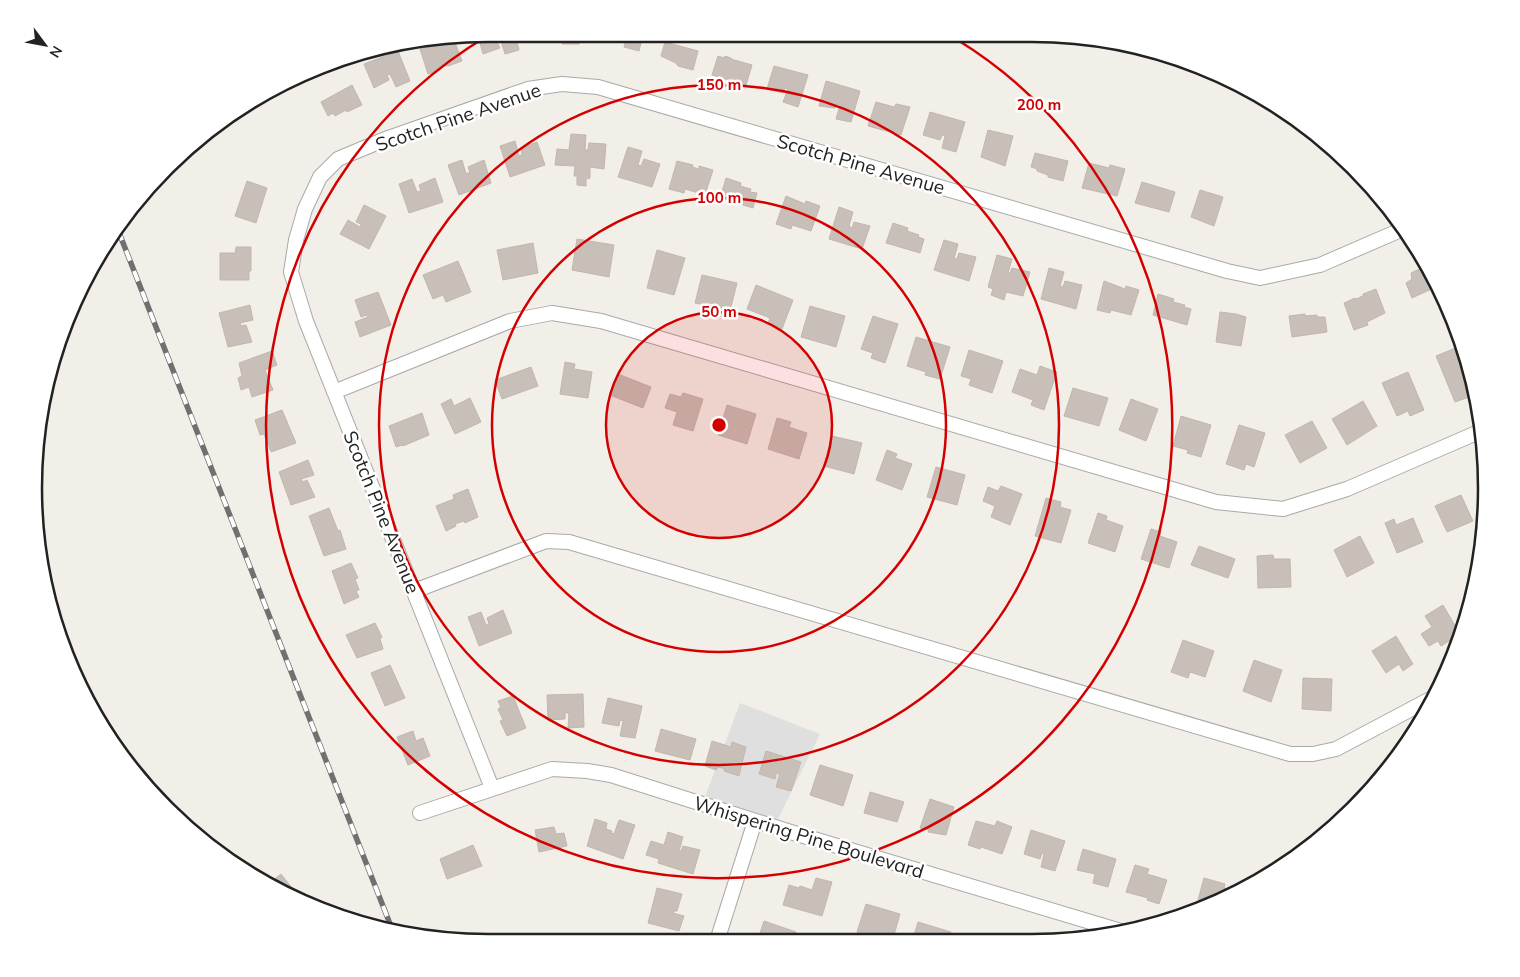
<svg xmlns="http://www.w3.org/2000/svg" width="1520" height="977" viewBox="0 0 1520 977" font-family="Mulish,sans-serif">
	<style>
		.residential { fill: #e0dfdf }
		.building { fill: #c7bfb8; stroke: #c4b6ab }
		.lines { fill: none; stroke-linecap: round; stroke-linejoin: round }
		.street-casing { stroke: #a9a9a9; stroke-width: 16 }
		.street { stroke: #fff; stroke-width: 14 }
		.rail-casing { stroke: #707070; stroke-width: 5.5 }
		.rail { stroke: #fff; stroke-width: 4; stroke-dasharray: 11; stroke-linecap: butt }
		.ring { fill: none; stroke: #d40000; stroke-width: 2.5 }
		.labels { text-anchor: middle; dominant-baseline: central; stroke-width: 5; stroke-linejoin: round; paint-order: stroke }
		.street-label { font-size: 19px; fill: #222; stroke: #fff }
		.rim { fill: none; stroke: #222; stroke-width: 2.5 }
		.centre { fill: #d40000; stroke: #fff; stroke-width: 2.5 }
		.ring-label { font-size: 15px; text-anchor: middle; font-weight: bold; fill: #d40000; stroke: #fff; stroke-width: 5; stroke-linejoin: round; paint-order: stroke }
	</style>
	<rect width="100%" height="100%" fill="#f2efe9"/>
	<path class="residential" d="M740,703L820,734L774,827L702,805Z"/>
	<path class="building" d="M488,34H515L519,50L505,54L501,41L497,42L500,48L483,54L478,36Z
		M543,34H578L579,44H562L563,42L543,40Z
		M606,35H624L623,38Z
		M627,35H643L639,51L624,47Z
		M454,40L462,61L448,66L446,65L440,68V70L428,74L420,49L438,42Z
		M665,42L698,51L693,70L678,66L676,63L661,56Z
		M398,51L410,81L396,87L390,74L387,75L389,80L374,88L364,64Z
		M718,56L724,58L725,56L731,58V59L752,65L746,85L712,75Z
		M774,66L808,75L798,107L783,102L788,89L785,88L783,93L767,89Z
		M826,81L860,91L851,122L836,119L840,105L836,104L835,108L819,106Z
		M352,85L362,105L347,112L346,110L335,116L333,113L328,116L321,102Z
		M876,102L894,107L896,104L910,107L901,135L868,126Z
		M930,112L965,122L956,152L942,148L945,136L942,135L940,140L923,135Z
		M988,130L1013,136L1005,166L981,157Z
		M571,134L586,135L585,150H588L589,143L606,144L604,169L590,167V178L586,179V186L577,185V176H574L575,166L555,165L557,149L569,150Z
		M515,141L519,156L522,155L521,148L537,142L545,165L510,177L500,146Z
		M628,147L642,151L638,165L641,166L644,159L660,164L652,187L618,177Z
		M1035,153L1068,161L1063,181L1048,177V175L1037,171V169L1031,167Z
		M462,160L466,174L470,172L468,167L484,160L491,183L459,195L448,165Z
		M677,161L693,165L692,167L699,169V166L713,170L705,195L685,189L684,193L669,189Z
		M1089,163L1109,168L1110,165L1125,169L1117,196L1082,188Z
		M435,178L443,202L409,213L399,184L412,179L417,192L421,191L419,185Z
		M726,178L741,183L740,186L751,189L750,192L757,193L753,208L720,198Z
		M247,181L267,188L256,223L235,216Z
		M1142,182L1175,192L1169,212L1135,203Z
		M1200,190L1223,197L1214,226L1191,217Z
		M786,196L805,204L806,201L820,206L811,231L792,225L791,229L776,224Z
		M364,205L386,216L369,249L340,234L348,220L360,227L361,224L356,222Z
		M839,207L853,212L849,226L852,228L854,222L870,226L862,249L829,239Z
		M893,223L908,228L907,231L919,235L918,237L924,239L920,253L886,243Z
		M577,239L614,245L609,277L572,270Z
		M944,240L958,244L954,259H957L959,253L976,257L969,281L934,270Z
		M533,243L538,273L503,280L497,250Z
		M236,247H251V271H249V280H220V253H235Z
		M657,250L685,258L674,295L647,288Z
		M997,255L1012,259L1008,273H1010L1012,268L1030,272L1023,296L1006,292L1004,300L991,295L993,289L988,287Z
		M458,261L471,292L446,302L443,295L433,299L423,275Z
		M1426,266L1438,286L1412,298L1406,283L1412,279L1411,273Z
		M1049,268L1064,272L1060,286L1063,287L1065,281L1082,285L1076,309L1041,299Z
		M702,275L737,283L730,311L695,303Z
		M1104,281L1125,289L1126,286L1139,290L1131,315L1111,310L1110,313L1097,310Z
		M756,285L793,300L782,329L768,324L770,318L747,309Z
		M1376,289L1385,313L1367,322L1368,325L1354,330L1344,303L1355,298L1356,299L1363,296V294Z
		M378,292L391,325L360,337L355,322L368,317L367,315L361,317L355,300Z
		M1158,294L1174,299L1173,302L1185,305L1184,307L1191,309L1187,325L1153,315Z
		M250,305L253,320L240,323L241,326L246,325L252,342L228,347L219,313Z
		M810,306L845,316L836,347L801,337Z
		M1220,312L1236,314L1246,317L1241,346L1216,342Z
		M1305,314V316L1317,315V317H1325L1327,332L1292,337L1289,316Z
		M873,316L898,324L885,363L871,358L873,353L861,349Z
		M916,337L950,347L940,379L925,375L926,372L907,366Z
		M1458,347L1464,363L1459,365L1460,368L1469,365L1472,380L1464,384L1469,397L1455,402L1436,356Z
		M969,350L1003,361L992,393L969,385L971,379L961,376Z
		M272,351L277,365L265,370L273,390L252,397L249,387L241,390L238,378L242,376L239,363Z
		M565,362L575,364L574,369L592,372L588,398L560,394Z
		M1040,366L1057,372L1044,410L1031,405L1033,400L1012,392L1020,369L1037,375Z
		M531,367L538,386L502,399L495,380Z
		M1408,372L1424,410L1410,416L1408,411L1397,416L1382,383Z
		M618,374L651,387L643,408L610,395Z
		M1073,388L1108,398L1099,426L1064,416Z
		M683,393L703,399L693,431L673,425L677,412L665,408L670,394L681,397Z
		M470,398L481,422L455,434L441,404L451,399L454,406Z
		M1131,399L1158,409L1146,441L1119,430Z
		M1363,401L1377,426L1347,445L1332,419Z
		M727,405L756,414L747,444L718,435Z
		M282,410L296,443L271,452L264,434L260,435L255,420Z
		M422,413L429,435L403,446L402,445L396,447L389,426Z
		M1181,416L1211,425L1201,457L1187,453L1188,450L1173,446Z
		M777,418L791,422L789,427L807,433L799,459L768,449Z
		M1312,421L1327,448L1300,463L1285,435Z
		M1239,425L1265,433L1254,467L1246,464L1244,470L1226,464Z
		M832,436L862,443L854,474L824,466Z
		M887,450L897,454L895,458L912,464L902,490L876,480Z
		M308,460L314,475L301,479L303,482L307,480L315,497L291,505L279,472Z
		M936,467L965,475L957,505L927,497Z
		M1001,486L1022,494L1010,525L991,517L995,506L983,501L988,487L998,491Z
		M468,489L478,517L465,523L464,521L455,524L456,526L446,531L436,506L454,499L453,495Z
		M1461,495L1473,521L1447,532L1435,506Z
		M1046,498L1061,502L1060,507L1071,510L1061,543L1035,536Z
		M329,508L338,531L340,530L346,549L324,556L309,516Z
		M1098,513L1107,516L1106,520L1123,526L1115,552L1088,543Z
		M1413,518L1423,542L1397,553L1385,523L1394,519L1396,525Z
		M1151,529L1161,532L1160,536L1177,542L1169,568L1141,559Z
		M1360,536L1374,563L1347,577L1334,550Z
		M1199,546L1235,559L1228,578L1191,565Z
		M1273,555L1274,559H1290L1291,587L1258,588L1257,556Z
		M351,563L358,578L355,579L359,590L356,591L359,597L344,604L332,571Z
		M1473,587L1470,600L1466,591Z
		M1443,605L1460,634L1441,646L1438,641L1429,646L1421,634L1432,627L1425,616Z
		M503,610L512,633L479,646L468,617L481,612L486,625L489,624L487,618Z
		M375,623L382,637L380,639L383,649L357,658L346,635Z
		M1396,636L1413,664L1403,671L1399,664L1386,673L1372,651Z
		M1183,640L1214,651L1205,677L1190,672L1188,678L1171,672Z
		M1254,660L1282,670L1271,702L1243,691Z
		M390,665L405,698L385,706L371,673Z
		M1303,678L1332,679L1331,711L1302,709Z
		M583,694L584,727L568,728L569,713H565V719L548,720L547,695Z
		M513,696L526,728L507,736L500,721L503,720L498,709L501,707L498,701Z
		M608,698L642,706L635,738L620,736L623,721L620,720L619,726L602,723Z
		M661,729L696,739L690,760L655,751Z
		M413,731L416,741L423,738L430,756L408,765L397,737Z
		M712,741L731,747L732,742L746,747L739,776L724,771L725,769L718,767L716,770L705,766Z
		M766,751L801,762L791,791L776,787L780,774L776,773L775,779L759,774Z
		M820,765L853,775L843,806L810,795Z
		M870,792L904,802L897,822L864,813Z
		M930,799L954,807L946,835L928,832L929,830L920,828Z
		M595,819L607,823L606,829L612,831L611,833L614,834L619,820L635,825L623,859L587,846Z
		M976,821L995,826L997,821L1012,827L1002,854L981,847L980,849L968,845Z
		M554,827L556,834L564,833L567,846L539,852L535,830Z
		M1031,830L1065,841L1055,871L1041,867L1044,854L1042,853L1040,859L1024,854Z
		M668,832L683,837L679,851H681L683,846L700,850L693,874L658,863L659,859L646,855L651,841L664,845Z
		M473,845L482,866L447,879L440,859Z
		M1083,849L1116,859L1108,887L1093,883L1095,874L1077,870Z
		M1135,865L1149,869L1147,874L1167,880L1159,904L1147,900L1148,898L1126,892Z
		M281,874L299,897L298,898L271,882Z
		M816,878L832,882L822,916L783,905L789,885L799,888L800,886L812,890Z
		M1204,878L1225,884L1224,888L1234,891L1232,897L1195,911Z
		M657,888L682,894L677,911H674L673,913L684,916L679,931L648,923Z
		M866,904L900,914L892,942L857,932Z
		M764,921L796,932L793,941H769L770,940L759,936Z
		M918,922L951,932L948,942H912Z"/>
	<g class="lines">
		<defs>
			<path id="street" d="M334,392L510,321L552,313L601,321L1216,502L1283,509L1347,489L1481,431
				M414,591L546,541L569,542L1290,754H1313L1336,749L1434,697
				M492,788L306,321L291,272L296,240L305,209L320,177L338,159L388,138L528,89L562,84L598,87L1227,271L1260,278L1320,265L1403,229
				M420,813L552,769L587,771L611,775L797,834L1124,932
				M717,941L755,821"/>
		</defs>
		<use href="#street" class="street-casing"/>
		<use href="#street" class="street"/>
		<defs>
			<path id="rail" d="M118,230L392,929"/>
		</defs>
		<use href="#rail" class="rail-casing"/>
		<use href="#rail" class="rail"/>
	</g>
	<circle cx="719" cy="425" r="113" fill="#d40000" fill-opacity=".12"/>
	<g class="ring">
		<circle cx="719" cy="425" r="113"/>
		<circle cx="719" cy="425" r="227"/>
		<circle cx="719" cy="425" r="340"/>
		<path d="M956 39A453 453 0 1 1 489 35"/>
	</g>
	<g class="labels">
		<g class="street-label">
			<text transform="translate(458 117) rotate(-19)">Scotch Pine Avenue</text>
			<text transform="translate(861 164) rotate(16)">Scotch Pine Avenue</text>
			<text transform="translate(382 512) rotate(68)">Scotch Pine Avenue</text>
			<text transform="translate(809 837) rotate(17)">Whispering Pine Boulevard</text>
		</g>
	</g>
	<path d="M0 0H1520V977H0ZM488 42H1032A446 446 0 0 1 1478 488V488A446 446 0 0 1 1032 934H488A446 446 0 0 1 42 488V488A446 446 0 0 1 488 42Z" fill="#fff" fill-rule="evenodd"/>
	<path class="rim" d="M488 42H1032A446 446 0 0 1 1478 488V488A446 446 0 0 1 1032 934H488A446 446 0 0 1 42 488V488A446 446 0 0 1 488 42Z"/>
	<circle cx="719" cy="425" r="8" class="centre"/>
	<g class="ring-label">
		<text x="719" y="90">150 m</text>
		<text x="1039" y="110">200 m</text>
		<text x="719" y="203">100 m</text>
		<text x="719" y="317">50 m</text>
	</g>
	<g transform="translate(45 45) rotate(122)" stroke="#ffffff" stroke-width="4" paint-order="stroke">
	<path d="M0-4L9 19L0 12L-9 19Z" fill="#222222"/>
	<text y="-8" font-size="14" font-weight="bold" text-anchor="middle" fill="#222222">N</text>
	</g>
</svg>
